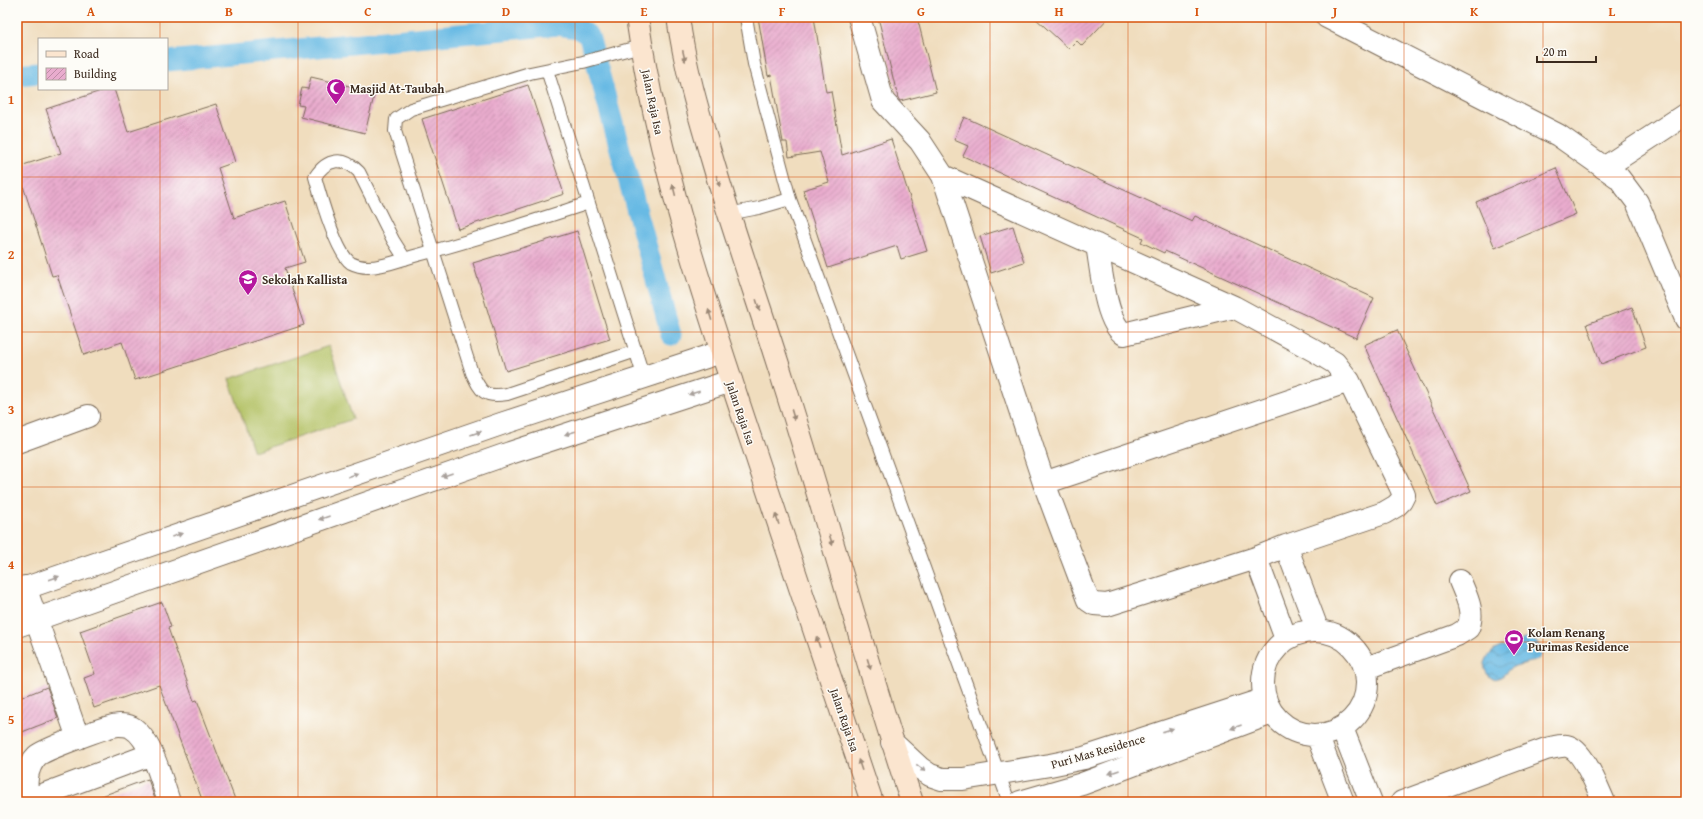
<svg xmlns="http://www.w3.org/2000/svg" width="1703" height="819" viewBox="0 0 1703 819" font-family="'Gentium Book Plus',serif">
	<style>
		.pitch { fill: #b2c164; stroke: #767641 }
		.water { fill: url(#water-waves); stroke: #527281 }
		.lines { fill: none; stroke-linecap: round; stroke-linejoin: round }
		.canal { stroke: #68bae4; stroke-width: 21 }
		.building { fill: url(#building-hatch) }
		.lane-casing { stroke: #7a6956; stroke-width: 14 }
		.street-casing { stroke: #7a6956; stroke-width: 24 }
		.secondary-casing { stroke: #7a6956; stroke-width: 24 }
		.lane { stroke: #fff; stroke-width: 12 }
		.street { stroke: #fff; stroke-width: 22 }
		.secondary { stroke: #fbe5cf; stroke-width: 22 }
		.oneway { fill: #9b8876 }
		.oneway2 { fill: #a79f9a }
		.grid { fill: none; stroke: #d7540e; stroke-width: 1; stroke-opacity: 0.55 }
		.labels { text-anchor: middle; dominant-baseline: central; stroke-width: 3; stroke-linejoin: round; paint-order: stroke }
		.poi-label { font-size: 12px; font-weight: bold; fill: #3b2a1e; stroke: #fdfcf7; text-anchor: start }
		.street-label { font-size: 12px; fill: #3b2a1e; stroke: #fdfcf7 }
		.neatline { fill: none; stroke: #d7540e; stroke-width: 1.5 }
		.grid-label { font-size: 13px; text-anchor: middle; font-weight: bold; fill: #d7540e }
	</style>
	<defs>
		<pattern id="water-waves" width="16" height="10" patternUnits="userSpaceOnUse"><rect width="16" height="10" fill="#68bae4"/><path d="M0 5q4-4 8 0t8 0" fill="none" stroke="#5797b8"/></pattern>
		<pattern id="building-hatch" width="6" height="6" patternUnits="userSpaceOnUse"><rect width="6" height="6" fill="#e9acce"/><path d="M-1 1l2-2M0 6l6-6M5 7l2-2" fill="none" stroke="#be8ca7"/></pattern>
	</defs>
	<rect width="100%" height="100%" fill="#fdfcf7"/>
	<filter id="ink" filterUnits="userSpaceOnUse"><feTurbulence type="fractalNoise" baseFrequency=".025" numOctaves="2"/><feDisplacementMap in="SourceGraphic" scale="8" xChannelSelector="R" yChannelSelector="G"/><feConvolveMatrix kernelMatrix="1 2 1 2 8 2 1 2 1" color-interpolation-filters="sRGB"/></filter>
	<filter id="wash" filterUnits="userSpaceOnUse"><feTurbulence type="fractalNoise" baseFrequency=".012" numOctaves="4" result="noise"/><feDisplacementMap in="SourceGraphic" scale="16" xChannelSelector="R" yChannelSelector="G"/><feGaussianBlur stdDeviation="0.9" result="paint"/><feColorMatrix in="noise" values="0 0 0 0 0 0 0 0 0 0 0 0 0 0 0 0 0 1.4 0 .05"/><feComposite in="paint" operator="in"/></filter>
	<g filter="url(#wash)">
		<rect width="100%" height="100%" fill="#f0ddbe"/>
		<path class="pitch" d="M329,346L353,419L254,452L229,379Z"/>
		<path class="water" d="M1527,638C1533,639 1539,643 1541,649C1545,664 1522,662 1513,667C1504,671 1507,677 1493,679C1477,669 1487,652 1501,647C1513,650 1517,641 1527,638Z"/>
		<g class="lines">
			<path class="canal" d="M167,61L558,25L578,28L589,36L671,335
				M17,75L39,73"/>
		</g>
		<g id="blocks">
			<path class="building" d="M758,17H814L826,92L831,91L842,155L891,139L927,251L901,259L897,246L828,268L803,190L829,182L820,152L789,157L787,142H783L771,75L768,76Z
				M878,17H917L936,92L900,101L898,98Z
				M1034,17H1109L1082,46L1077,41L1069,49Z
				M311,77L375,92L365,133L301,117L304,106L298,105L302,88L308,89Z
				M528,85L564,194L458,229L422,119Z
				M107,89H114L128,132L216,104L235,162L218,168L234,218L285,201L305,262L285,268L304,325L135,380L122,342L84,355L57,275L52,276L17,167L61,153L46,109Z
				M964,117L1192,221L1195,216L1374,298L1356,338L1165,251L1164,253L1141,242L1143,238L963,156L968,146L954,140Z
				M1556,168L1576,214L1495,248L1476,202Z
				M1013,226L1024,262L991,273L980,236Z
				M577,231L610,339L506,371L473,263Z
				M1632,307L1646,347L1601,364L1587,324Z
				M1397,330L1471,491L1437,506L1364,345Z
				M162,602L171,627L168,628L194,701L197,700L236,802H203L159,685L94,708L84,678L95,674L80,631Z
				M47,687L58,718L17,734V699Z
				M148,779L156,802H91V800Z"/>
		</g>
	</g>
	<g filter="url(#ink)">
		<use href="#blocks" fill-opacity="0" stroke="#7a6956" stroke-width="1"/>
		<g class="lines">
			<defs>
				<path id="lane" d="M746,17L754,64L790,199L1009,802
					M547,70L644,378
					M728,214L759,208L790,199
					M405,259L393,240L359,172C344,156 327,158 315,177C320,195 336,253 351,263C357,266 362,267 368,267C385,267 402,259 418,255C476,240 533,221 589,203
					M636,351L507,394C484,398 481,392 472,373L395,131L396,119L411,109L530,73L583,62L641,46"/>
				<path id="street" d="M859,17L883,101L920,141L943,176L1044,483L1088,600L1094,604L1107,605L1256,558L1286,546L1384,513L1396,506L1401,501L1404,495L1400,486L1349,381L1335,363L1315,351L1234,307L943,176
					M1327,17L1558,135L1619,178L1637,202L1686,319
					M1604,168L1686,114
					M1097,245C1101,267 1105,322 1124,334L1234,307
					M17,442L88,416
					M1044,483L1349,381
					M1286,546L1318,631
					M1256,558L1286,639
					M25,587L78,738
					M17,591L501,424L721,352
					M17,626L510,453L731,381
					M1263 683a52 52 0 1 1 104 0a52 52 0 1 1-104 0Z
					M1366,668L1457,635L1468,628C1475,612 1466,596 1460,581
					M1342,728L1371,802
					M1317,735L1343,802
					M892,742L920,768L930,775L942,779H963L1050,765L1084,758L1265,699
					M29,800L152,754
					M29,802C25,787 25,768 37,756C43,750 109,725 119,725C123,725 127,725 131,727C151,738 162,781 169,802
					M1020,802L1082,784L1272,713
					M1402,802L1546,749C1552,748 1561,745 1567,746C1583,749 1598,789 1604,802"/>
				<path id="secondary" d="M637,17C658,164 706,306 753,446C792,565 832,683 872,802
					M678,17C685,69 700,118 715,169C736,239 760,307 782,377C827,518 865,661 912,802"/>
			</defs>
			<use href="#lane" class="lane-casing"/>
			<use href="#street" class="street-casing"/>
			<use href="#secondary" class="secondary-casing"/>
			<use href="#lane" class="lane"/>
			<use href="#street" class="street"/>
			<use href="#secondary" class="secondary"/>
		</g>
		<defs><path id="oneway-solid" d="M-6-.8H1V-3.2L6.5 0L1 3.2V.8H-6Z"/></defs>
		<g class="oneway">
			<use href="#oneway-solid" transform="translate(684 56) rotate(77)"/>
			<use href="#oneway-solid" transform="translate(718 181) rotate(73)"/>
			<use href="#oneway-solid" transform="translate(674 190) rotate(-104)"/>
			<use href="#oneway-solid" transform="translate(758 305) rotate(72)"/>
			<use href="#oneway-solid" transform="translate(710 315) rotate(-107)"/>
			<use href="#oneway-solid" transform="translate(793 415) rotate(73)"/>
			<use href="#oneway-solid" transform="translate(777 519) rotate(-109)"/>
			<use href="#oneway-solid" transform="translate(831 540) rotate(73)"/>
			<use href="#oneway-solid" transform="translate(818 642) rotate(-109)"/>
			<use href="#oneway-solid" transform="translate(869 664) rotate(73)"/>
			<use href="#oneway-solid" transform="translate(860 765) rotate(-109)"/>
		</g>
		<g class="oneway2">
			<use href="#oneway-solid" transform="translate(694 393) rotate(162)"/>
			<use href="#oneway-solid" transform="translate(476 433) rotate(-19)"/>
			<use href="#oneway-solid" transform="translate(570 433) rotate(162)"/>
			<use href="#oneway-solid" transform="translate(353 475) rotate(-19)"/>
			<use href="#oneway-solid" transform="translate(447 475) rotate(161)"/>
			<use href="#oneway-solid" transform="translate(324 518) rotate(161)"/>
			<use href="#oneway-solid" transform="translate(177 535) rotate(-19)"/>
			<use href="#oneway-solid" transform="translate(54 578) rotate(-19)"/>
			<use href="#oneway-solid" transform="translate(1236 727) rotate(160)"/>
			<use href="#oneway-solid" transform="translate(1168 730) rotate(-18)"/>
			<use href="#oneway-solid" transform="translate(921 768) rotate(38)"/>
			<use href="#oneway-solid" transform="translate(1114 772) rotate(160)"/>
		</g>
	</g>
	<path class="grid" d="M160,17V39M298,17V802M437,17V802M575,17V802M713,17V802M852,17V802M990,17V802M1128,17V802M1266,17V802M1404,17V802M1543,17V802M160,89V802M17,177H1686M17,332H1686M17,487H1686M17,642H1686"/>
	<defs>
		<symbol id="mosque-pin" viewBox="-11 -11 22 30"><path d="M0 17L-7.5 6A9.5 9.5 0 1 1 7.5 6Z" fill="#b5179e" stroke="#fdfcf7"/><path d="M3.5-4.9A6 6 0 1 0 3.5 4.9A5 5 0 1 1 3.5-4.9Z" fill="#fff"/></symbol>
		<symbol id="school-pin" viewBox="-11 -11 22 30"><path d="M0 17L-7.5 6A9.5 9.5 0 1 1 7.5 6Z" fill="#b5179e" stroke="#fdfcf7"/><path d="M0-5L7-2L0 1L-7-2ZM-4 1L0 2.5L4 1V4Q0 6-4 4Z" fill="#fff"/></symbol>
		<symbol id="stadium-pin" viewBox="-11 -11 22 30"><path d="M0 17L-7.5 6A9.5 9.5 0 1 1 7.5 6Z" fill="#b5179e" stroke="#fdfcf7"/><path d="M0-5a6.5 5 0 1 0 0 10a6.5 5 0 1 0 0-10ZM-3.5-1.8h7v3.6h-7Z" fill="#fff"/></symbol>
	</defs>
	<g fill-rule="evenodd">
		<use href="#mosque-pin" x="325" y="77" width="22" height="30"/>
		<use href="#school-pin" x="237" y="268" width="22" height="30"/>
		<use href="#stadium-pin" x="1503" y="628" width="22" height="30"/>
	</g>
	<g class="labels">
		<g class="poi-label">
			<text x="350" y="88">Masjid At-Taubah</text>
			<text x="262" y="279">Sekolah Kallista</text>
			<text x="1528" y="632">Kolam Renang<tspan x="1528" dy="14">Purimas Residence</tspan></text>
		</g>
		<g class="street-label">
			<text transform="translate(653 102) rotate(78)">Jalan Raja Isa</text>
			<text transform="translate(741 413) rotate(71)">Jalan Raja Isa</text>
			<text transform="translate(845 720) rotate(71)">Jalan Raja Isa</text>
			<text transform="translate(1098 751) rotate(-16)">Puri Mas Residence</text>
		</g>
	</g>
	<rect width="1703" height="819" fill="none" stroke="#fdfcf7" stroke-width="44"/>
	<rect x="38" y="38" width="130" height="52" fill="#fdfcf7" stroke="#afa8a0"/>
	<rect x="46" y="51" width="20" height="6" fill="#fbe5cf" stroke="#afa8a0"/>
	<text x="74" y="58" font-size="12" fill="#3b2a1e">Road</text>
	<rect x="46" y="68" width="20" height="12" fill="url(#building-hatch)" stroke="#afa8a0"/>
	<text x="74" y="78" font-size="12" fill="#3b2a1e">Building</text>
	<path d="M1537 56v6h59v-6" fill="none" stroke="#3b2a1e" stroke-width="2"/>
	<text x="1543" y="56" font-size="12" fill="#3b2a1e" stroke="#fdfcf7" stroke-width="3" paint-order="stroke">20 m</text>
	<rect x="22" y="22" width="1659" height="775" class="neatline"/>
	<g class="grid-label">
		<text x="91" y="16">A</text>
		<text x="229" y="16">B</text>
		<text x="368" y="16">C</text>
		<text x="506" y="16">D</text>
		<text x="644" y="16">E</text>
		<text x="782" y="16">F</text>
		<text x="921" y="16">G</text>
		<text x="1059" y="16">H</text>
		<text x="1197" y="16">I</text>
		<text x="1335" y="16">J</text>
		<text x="1474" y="16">K</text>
		<text x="1612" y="16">L</text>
		<text x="11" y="104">1</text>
		<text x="11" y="259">2</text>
		<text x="11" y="414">3</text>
		<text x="11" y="569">4</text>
		<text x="11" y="724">5</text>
	</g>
</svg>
